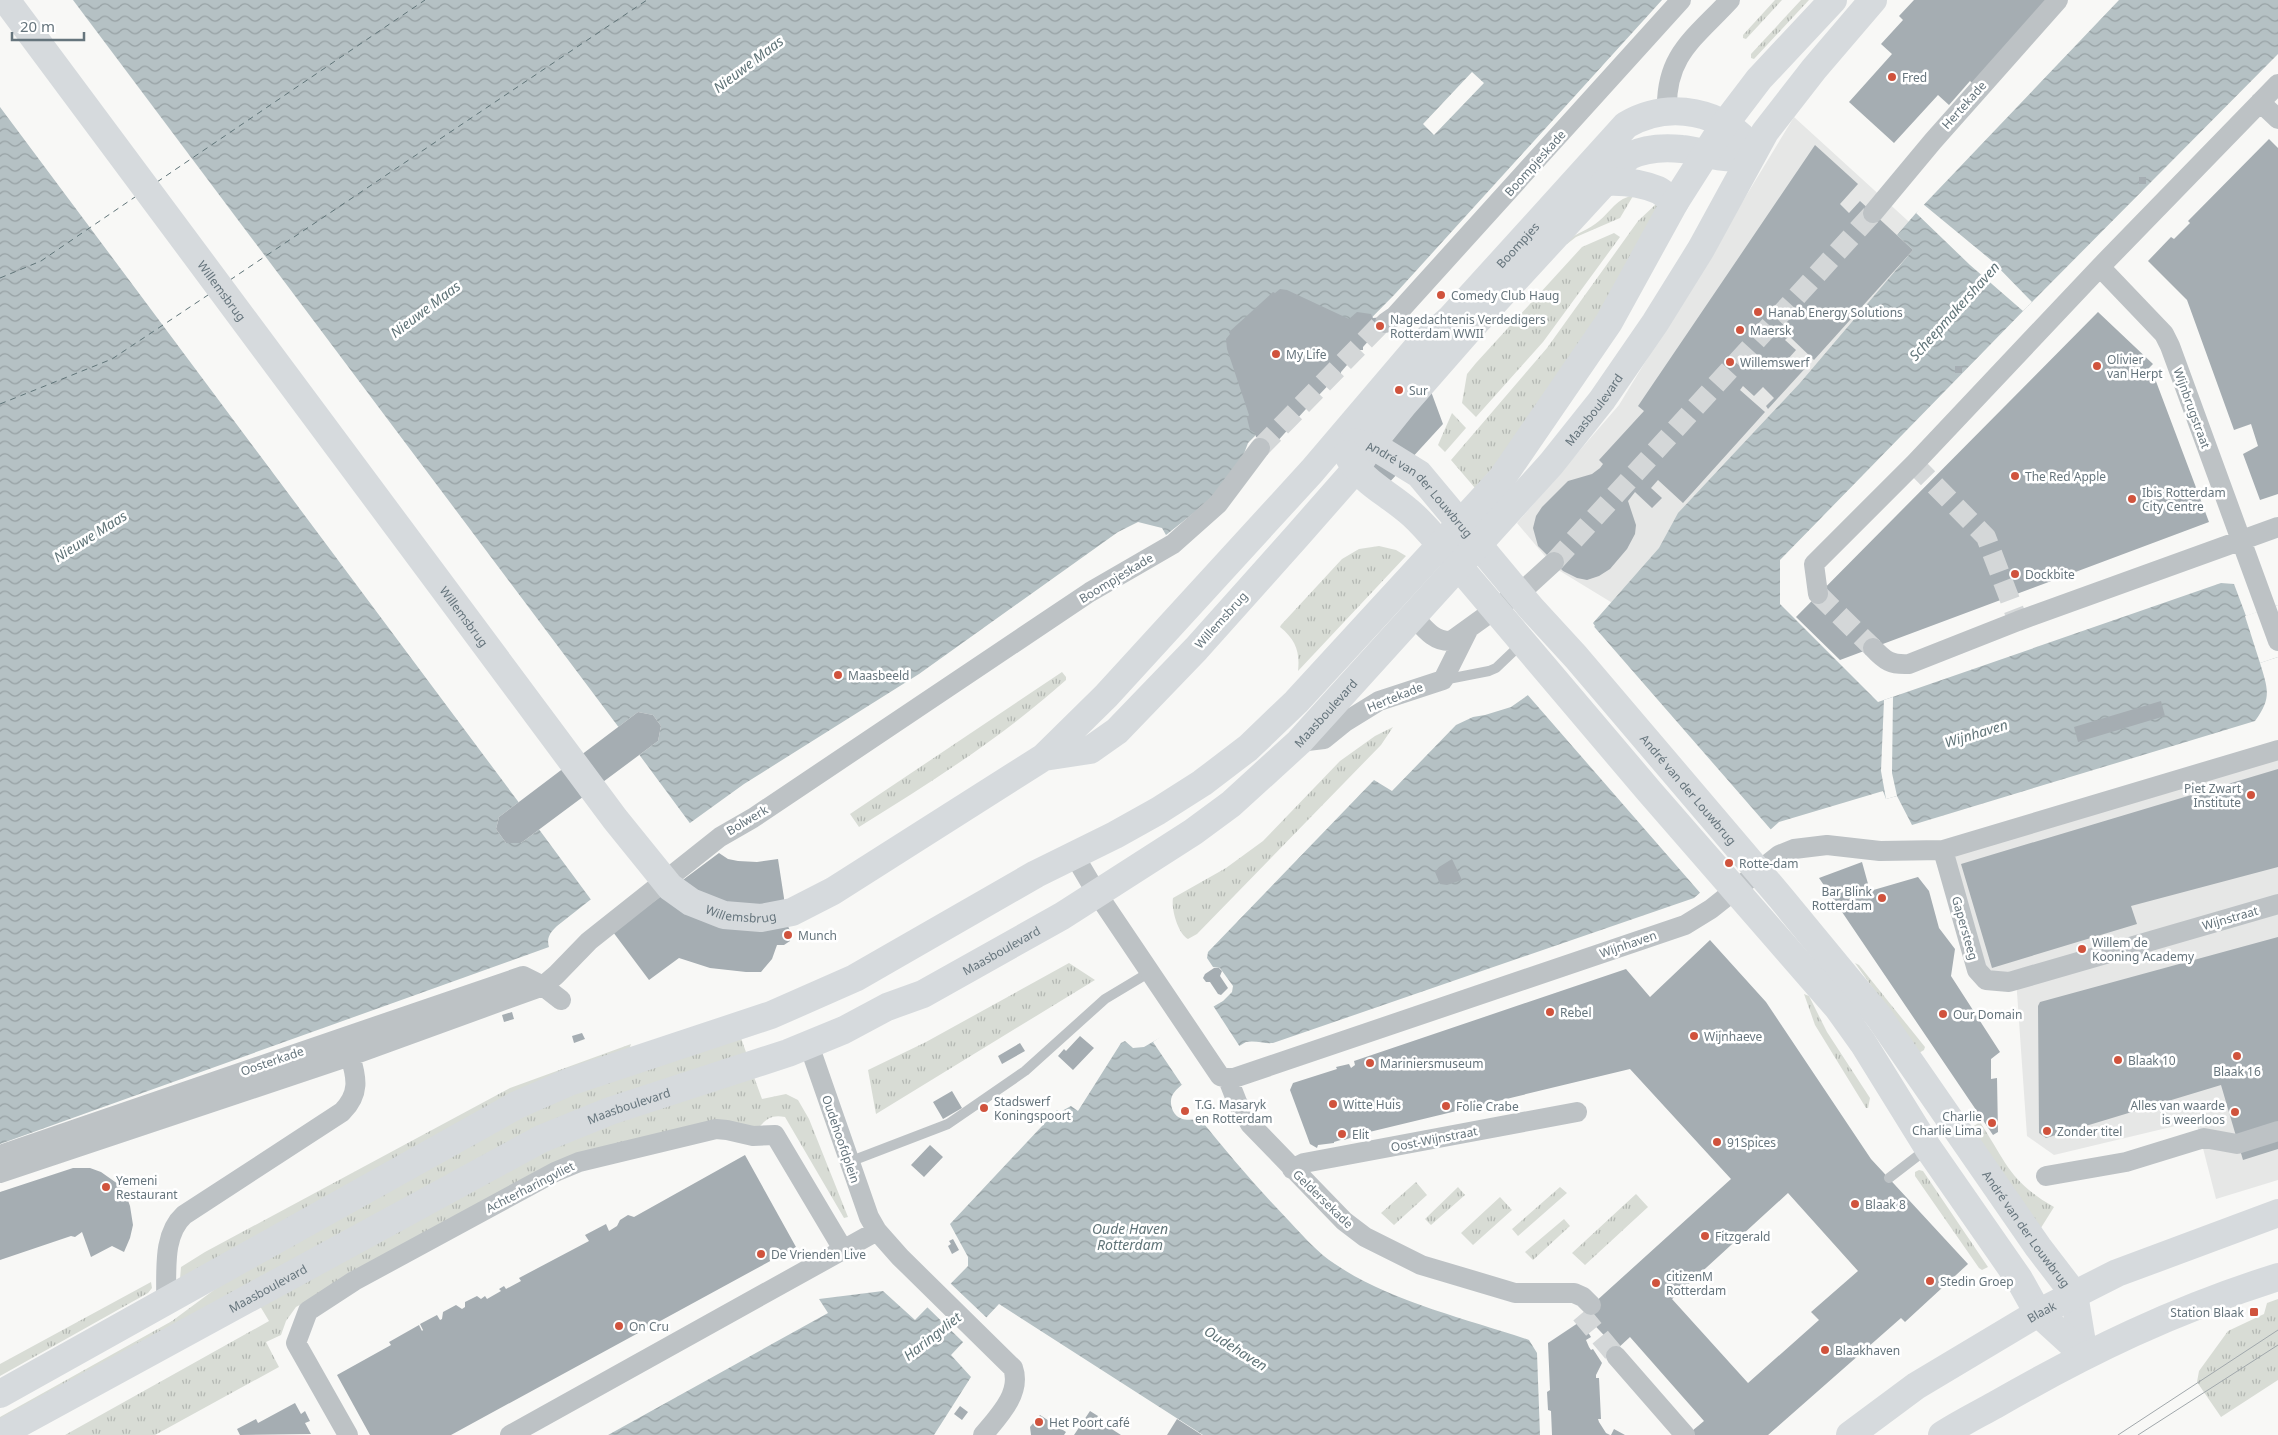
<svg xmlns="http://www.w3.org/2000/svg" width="2278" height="1435" viewBox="0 0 2278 1435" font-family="'Noto Sans',sans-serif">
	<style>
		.built { fill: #e6e7e6 }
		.grass { fill: url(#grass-tufts) }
		.water { fill: url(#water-waves); fill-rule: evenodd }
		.pier { fill: #f8f8f6 }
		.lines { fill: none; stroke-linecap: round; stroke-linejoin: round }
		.ferry { stroke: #607478; stroke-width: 1; stroke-dasharray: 6 5; stroke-linecap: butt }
		.building { fill: #a5adb2; fill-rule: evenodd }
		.street-tunnel { stroke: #d4d7d8; stroke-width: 20; stroke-dasharray: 20 10; stroke-linecap: butt }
		.lane { stroke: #bdc2c5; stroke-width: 10 }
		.street { stroke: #bdc2c5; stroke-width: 20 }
		.secondary { stroke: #d6dadd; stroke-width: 28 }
		.primary { stroke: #d6dadd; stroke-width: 28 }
		.tram { stroke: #a0a7ab; stroke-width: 1 }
		.poi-dot { fill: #d0533d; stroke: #fff; stroke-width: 2 }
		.labels { text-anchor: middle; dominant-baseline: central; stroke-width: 5; stroke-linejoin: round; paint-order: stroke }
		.poi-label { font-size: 12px; fill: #66757d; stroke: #fff; text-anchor: start }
		.street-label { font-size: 12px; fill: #66757d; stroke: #fff }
		.water-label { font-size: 14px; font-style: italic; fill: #607478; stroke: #fff }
	</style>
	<defs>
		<pattern id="grass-tufts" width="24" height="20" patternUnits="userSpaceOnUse" patternTransform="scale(1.25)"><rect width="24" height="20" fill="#d8dcd5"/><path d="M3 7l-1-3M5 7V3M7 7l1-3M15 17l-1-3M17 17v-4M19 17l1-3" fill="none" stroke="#b3b7b2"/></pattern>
		<pattern id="water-waves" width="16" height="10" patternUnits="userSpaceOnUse" patternTransform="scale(1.25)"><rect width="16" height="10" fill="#b5c1c4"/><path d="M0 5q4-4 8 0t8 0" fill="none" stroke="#97a1a4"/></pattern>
	</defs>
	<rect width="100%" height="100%" fill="#f8f8f6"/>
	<path class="built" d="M1794,117L1941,251L1619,607L1555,568L1517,523L1619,405Z
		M2278,755V1180L2216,1199L2196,1121L2054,1155L2027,1136L2016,978L1979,987L1935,859Z"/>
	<path class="grass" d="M1775,0H1782L1746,39L1743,38V35Z
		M1801,0H1809L1754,59L1751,58V54Z
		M1633,196L1620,218L1576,237L1567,244L1565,242C1576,233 1589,230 1599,221C1610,212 1618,197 1633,196Z
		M1655,205L1658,206L1657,215C1601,308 1548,407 1475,488L1451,460L1547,348L1638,221Z
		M1614,233L1620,237L1543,342L1476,417L1462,403L1467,374L1476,363L1582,247Z
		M1452,413L1466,428L1445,452L1438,445Z
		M1379,546L1396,550L1406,556L1298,671C1300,652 1296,640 1280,627L1281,625L1342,559L1359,549Z
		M1062,672L1066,677V680C1001,738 933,781 859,827L850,814Z
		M1393,727L1381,745L1197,934L1188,939C1178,934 1171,909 1173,898L1226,868L1263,841L1340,761L1375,736Z
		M1069,963L1095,980L876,1114L868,1070L926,1042Z
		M1855,963L1859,965L1925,1047L1924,1050L1919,1053Z
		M1804,994L1809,996L1827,1032L1870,1098L1868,1108H1866L1815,1025Z
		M741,1038L747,1055L707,1067L0,1425V1417L172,1321L218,1287L513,1122L566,1096Z
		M631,1044L628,1053L180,1279L181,1267L205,1252L510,1088Z
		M754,1077L762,1099L786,1094L798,1100L809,1119L848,1217L844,1218L785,1117C770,1114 765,1120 756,1131L563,1162L296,1307L286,1321L281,1335L266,1342L279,1367L155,1435H65L269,1321L260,1306L535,1156L597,1128Z
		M1980,1122C2006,1162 2010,1182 2054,1207L2039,1231L1969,1129Z
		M1919,1170L1923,1171L1988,1267L1982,1270L1979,1268L1915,1176V1172Z
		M1416,1182L1427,1195L1394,1225L1381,1213Z
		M1458,1187L1465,1195L1431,1225L1425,1219Z
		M1560,1187L1567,1193L1518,1236L1512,1229Z
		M1636,1194L1648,1207L1585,1265L1572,1253Z
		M1500,1197L1512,1210L1473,1245L1461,1233Z
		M1564,1219L1570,1226L1533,1260L1525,1252Z
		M151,1282L152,1288L148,1293L0,1376V1364Z
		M2278,1299V1380L2221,1417L2197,1382L2199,1371L2228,1331L2264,1314L2267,1303Z"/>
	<path class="water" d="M30,0H1662L1395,294L1248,443L1239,467L1205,504L1166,535L1162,528L1138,522L1118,532L919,674L744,784L665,841L557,926C551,932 546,937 549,947L0,1144V23ZM638,712L653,715L661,726L658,741L521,843H506L496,829L499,817Z
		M2119,0H2278V54L2028,306L1780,560V604L1878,702L2221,583L2234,584L2246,616L2278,605V657L2260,663C2268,689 2272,698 2255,721L1912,825L1897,796L1886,799L1883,791L1779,822L1694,898L1273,1043C1264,1044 1256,1040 1246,1042C1230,1052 1178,1082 1172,1096C1170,1101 1171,1106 1173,1111C1179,1122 1190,1120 1200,1119C1229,1155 1258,1189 1290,1222C1304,1237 1318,1253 1335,1264C1389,1301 1467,1319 1529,1340L1537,1353L1540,1435H1203L999,1304L951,1355L971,1377L934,1435H608L828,1313L819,1299L883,1291L915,1320L968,1266V1257L950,1224L1057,1110L1060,1112L1071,1106L1078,1111L1121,1043L1125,1041L1133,1048L1144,1047L1223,1001L1232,992L1233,986L1220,968L1213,967L1207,958L1208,952L1374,780L1392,791L1456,725L1473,717L1485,715L1511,707L1528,695L1540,680L1595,626L1593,623L1659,548L1678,513L1800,383L1913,250L1897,235L1916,213Z"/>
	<path class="pier" d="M26,0H73L620,729L520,804L0,107V19Z
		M1472,72L1484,83L1434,135L1423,124Z
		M1923,204L1991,260L2032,302L2023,311L1970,265L1916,213Z
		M2278,605V657L2260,663L2245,616Z
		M1590,622L1773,832L1702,895L1526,693L1539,678L1592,626Z
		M1893,697L1892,773L1897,796L1886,799L1881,771L1884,700Z
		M638,753L692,826L667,843L592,901L538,828Z
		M1212,1004L1240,1047L1182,1085L1153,1042L1160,1037V1036Z
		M949,1282L988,1319L965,1344L926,1306Z"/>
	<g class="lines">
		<path class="ferry" d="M157,182L425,0
			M0,278L41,261L135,197
			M230,280L647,0
			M0,404L112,359L208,295"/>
	</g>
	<path class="building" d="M1914,0H2052L1974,85L1970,81L1949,105L1938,95L1894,143L1849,102L1892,54L1881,44L1903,20L1899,16Z
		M2269,139L2278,148V494L2260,500L2243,454L2258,446L2251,424L2234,430L2187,300L2148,261L2171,237L2174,239L2190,223L2188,221Z
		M1815,145L1858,184L1840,204L1849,213L1860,201L1913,250L1814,360L1789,336L1785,340L1796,350L1788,359L1800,370L1808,361L1810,363L1768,409L1766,406L1774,398L1763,387L1754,396L1743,386L1740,390L1765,412L1683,503L1658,480L1651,488L1662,498L1652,508L1635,492L1628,501L1636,525L1635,534L1627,549L1610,569L1599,576L1587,580L1577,578L1563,571L1538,546L1533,528L1536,516L1542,507L1568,481L1592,474L1600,468L1603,464L1599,460L1644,411L1638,406Z
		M2139,177H2146V184H2139Z
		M1280,289L1287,290L1349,319L1357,312L1371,314L1373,318L1385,317L1382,326L1363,347V350H1360L1341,372V375H1338L1318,396L1319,399H1315L1296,420V424H1293L1274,445V448H1260V437H1256L1255,433L1250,430L1247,418L1249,415L1227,349L1226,339L1230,334L1229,332L1273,292L1275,293Z
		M2098,312L2153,364L2147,370L2154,376L2209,522L1840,660L1796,617Z
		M1412,340L1443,424L1387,485L1329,432Z
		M1955,366H1962V373H1955Z
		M2161,701L2165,716L2078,742L2074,727Z
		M638,712L653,715L661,726L658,741L521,843H506L496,829L499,817Z
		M2278,769V867L2131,906L2137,924L1992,968L1961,864Z
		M719,853L728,859L738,861L757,862L778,859L784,898V917L791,933L790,941L784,945H777L772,959L761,972H746L710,968L679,958L649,980L613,932Z
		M1452,859L1462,880L1447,885L1440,884L1435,872L1439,867Z
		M1862,862L1870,891L1918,877L1929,891L1939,928L1955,949L1951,976L2000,1052L1991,1059V1079L1997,1078L1998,1132L1993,1135L1819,878Z
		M2278,937V1149L2243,1160L2221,1085L2046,1138L2039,1133L2038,1006L2040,1002Z
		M1710,940L1766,1002L1871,1159L1968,1264L1905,1322L1901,1318L1768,1435H1695L1692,1431L1704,1421L1630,1337L1617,1349L1583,1313L1731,1179L1630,1069L1361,1134V1136H1356L1344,1140V1139L1334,1142V1143L1318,1145L1317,1148L1310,1144L1290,1090L1293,1083L1337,1069L1336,1067L1349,1064L1351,1068L1355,1065L1354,1061L1626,969L1650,997ZM1788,1193L1858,1271L1811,1312L1819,1320L1748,1383L1672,1299Z
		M1214,968H1219L1222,971L1220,976L1228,988L1221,995L1218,994L1210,982H1206L1203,978L1205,974Z
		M512,1012L514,1019L504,1022L502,1015Z
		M582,1033L585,1039L574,1043L572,1036Z
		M1080,1036L1094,1048L1073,1070L1058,1056L1064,1049L1066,1051Z
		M1020,1043L1025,1051L1002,1064L998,1056Z
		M952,1091L962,1108L943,1119L933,1102Z
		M930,1145L943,1157L924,1177L911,1165Z
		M745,1155L796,1247L451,1435H370L337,1375L391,1345L389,1342L419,1325L422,1331L423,1330L420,1324L437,1315L440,1320L442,1319L443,1312L456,1305L462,1309L465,1307V1302L477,1296L481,1299L485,1296L487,1299L501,1291L499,1289L504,1286L506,1289L521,1281L519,1278L589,1241L585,1235L606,1224L609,1231L617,1226L620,1220L628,1215L634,1217Z
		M73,1168H90L101,1172L118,1184L126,1195L130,1206L133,1225L130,1238L124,1252L112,1246L91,1257L82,1232L75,1237L71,1236L0,1260V1192Z
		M953,1239L959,1250L952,1254L948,1246L951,1244L949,1241Z
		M1581,1321L1591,1337L1586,1340L1589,1347L1591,1350L1593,1349L1602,1363L1596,1375V1378H1599L1601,1419H1598L1599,1422L1606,1433L1610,1435H1552L1551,1411L1548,1410L1547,1392L1550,1390L1548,1343Z
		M295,1403L301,1414L305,1411L310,1421L305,1423L311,1434L240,1435L237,1429L256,1419L258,1423Z
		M960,1406L968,1412L962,1420L954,1414Z
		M1090,1411L1098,1416L1096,1419L1121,1435H1074Z
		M1040,1415L1066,1432L1064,1435H1031L1030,1427Z
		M1177,1419L1202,1435H1167Z
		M1614,1429L1625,1435H1611Z"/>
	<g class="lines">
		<path class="street-tunnel" d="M1260,448L1380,325L1385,323
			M1914,464L1986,537L2018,621
			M1554,562L1873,213
			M1818,594L1873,648
			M1581,1314L1616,1356"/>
		<path class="lane" d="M1443,680L1489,671L1496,668L1517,648
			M849,1162L948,1124L1025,1071L1105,999L1150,972
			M1889,1178L1928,1148"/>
		<path class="street" d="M2260,102L2278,119
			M1667,111C1665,55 1695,38 1730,0
			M1873,213L1933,141L2058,0
			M2100,267L2164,334L2170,346L2278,641
			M1385,323L1395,316L1681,0
			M1818,594L1814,564L1914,464L2100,267L2278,84
			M1414,617C1424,628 1434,642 1451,641L1530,584L1554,562
			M1873,648C1885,661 1891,665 1909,664L2018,621L2278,527
			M1299,742L1324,739L1345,722L1379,701L1443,680L1469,628
			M1943,850L1977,970L1986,980L2009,982L2278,904
			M1074,855L1096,892L1220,1076L1231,1079L1685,925L1711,909L1779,855L1794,849L1827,845L1880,851L1943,850L2278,750
			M809,1045L869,1217L877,1231L900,1257L1013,1368C1022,1393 998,1417 983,1435
			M1228,1079L1237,1102L1250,1124L1344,1221L1365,1237L1421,1265L1515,1293H1574L1583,1297L1591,1305
			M0,1155L523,976L543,986L561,1000
			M1292,1169L1304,1163L1577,1112
			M0,1173L350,1056L543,986L556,975L589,941L720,837L753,818L1090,592L1173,544L1218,504L1260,448
			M2046,1176L2126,1162L2204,1138L2237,1144L2278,1131
			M166,1300C167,1272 162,1235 184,1215L342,1112C360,1094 357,1078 350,1056
			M1616,1356L1685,1435
			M348,1435L296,1343L308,1311L354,1281L555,1172L579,1162L716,1129L727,1130L753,1136L775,1135L844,1251
			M510,1435L877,1231"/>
		<g class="secondary">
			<path id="s1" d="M6,0L615,819L670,887L691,902L724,915L761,918L792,912L833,891L1044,757L1106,696L1312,471L1415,350L1451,318L1626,125C1669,100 1724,110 1754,151C1731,166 1706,151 1682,149C1664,147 1646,148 1629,156L1467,332L1404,404L1371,445L1355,470L1297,536L1196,649L1117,731L1090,750L1044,757"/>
			<path d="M1605,182C1623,181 1641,183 1658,190C1664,193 1669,199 1675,202"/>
			<path id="s2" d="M1353,442L1377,448L1419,474L1531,608L1576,657L1781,898L1879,1017L2038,1247L2074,1294L2084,1355"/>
			<path d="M1347,454C1362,482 1383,490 1407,510C1416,517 1424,526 1432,535L1649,791L1838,1008L1863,1043L1928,1148L2019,1279L2038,1313L2084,1355"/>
			<path id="s3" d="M1850,1435L1916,1386L2038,1313L2117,1273L2278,1213"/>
			<path d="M1942,1435C1959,1424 1977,1415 1995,1405C2087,1352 2176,1309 2278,1277"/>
		</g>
		<g class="primary">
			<path d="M0,1394L517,1105L569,1082L771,1015L855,978L1036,874L1115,835L1158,811L1202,783L1248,748L1296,702L1502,478L1609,322L1675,202L1724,125L1759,79L1833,0"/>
			<path id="s4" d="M0,1434L541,1139L610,1111L788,1053L844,1030L887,1007L923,994L1062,916L1193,832L1231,804L1299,742L1551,464L1602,400L1655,323L1701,249L1765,132L1814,69L1873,0"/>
		</g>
		<path class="tram" d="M2118,1435L2278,1330
			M2138,1435L2278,1345"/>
	</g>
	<g class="poi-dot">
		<circle cx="1892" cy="77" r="5"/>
		<circle cx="1441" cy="295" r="5"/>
		<circle cx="1758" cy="312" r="5"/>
		<circle cx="1380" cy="326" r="5"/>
		<circle cx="1740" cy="330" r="5"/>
		<circle cx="1276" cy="354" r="5"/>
		<circle cx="1730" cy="362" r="5"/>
		<circle cx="2097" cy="366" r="5"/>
		<circle cx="1399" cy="390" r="5"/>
		<circle cx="2015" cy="476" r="5"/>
		<circle cx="2132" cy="499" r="5"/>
		<circle cx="2015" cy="574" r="5"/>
		<circle cx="838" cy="675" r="5"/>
		<circle cx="2251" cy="795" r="5"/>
		<circle cx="1729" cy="863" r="5"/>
		<circle cx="1882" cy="898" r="5"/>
		<circle cx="788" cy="935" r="5"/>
		<circle cx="2082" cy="949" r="5"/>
		<circle cx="1550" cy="1012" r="5"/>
		<circle cx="1943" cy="1014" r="5"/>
		<circle cx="1694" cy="1036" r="5"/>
		<circle cx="2237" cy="1056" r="5"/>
		<circle cx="2118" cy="1060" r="5"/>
		<circle cx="1370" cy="1063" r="5"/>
		<circle cx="1333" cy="1104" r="5"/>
		<circle cx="1446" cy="1106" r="5"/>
		<circle cx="984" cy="1108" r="5"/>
		<circle cx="1185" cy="1111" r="5"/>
		<circle cx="2235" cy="1112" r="5"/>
		<circle cx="1992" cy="1123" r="5"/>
		<circle cx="2047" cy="1131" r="5"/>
		<circle cx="1342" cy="1134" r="5"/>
		<circle cx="1717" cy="1142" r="5"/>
		<circle cx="106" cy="1187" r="5"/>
		<circle cx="1855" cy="1204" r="5"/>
		<circle cx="1705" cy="1236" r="5"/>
		<circle cx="761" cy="1254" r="5"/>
		<circle cx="1930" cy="1281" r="5"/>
		<circle cx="1656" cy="1283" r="5"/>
		<rect x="2249" y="1307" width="10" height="10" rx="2.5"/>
		<circle cx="619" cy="1326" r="5"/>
		<circle cx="1825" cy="1350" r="5"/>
		<circle cx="1039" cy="1422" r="5"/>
	</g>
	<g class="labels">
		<g class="poi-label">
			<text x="1902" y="77">Fred</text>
			<text x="1451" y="295">Comedy Club Haug</text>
			<text x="1768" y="312">Hanab Energy Solutions</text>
			<text x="1390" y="319">Nagedachtenis Verdedigers<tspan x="1390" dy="14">Rotterdam WWII</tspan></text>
			<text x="1750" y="330">Maersk</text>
			<text x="1286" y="354">My Life</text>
			<text x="2107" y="359">Olivier<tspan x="2107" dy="14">van Herpt</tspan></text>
			<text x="1740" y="362">Willemswerf</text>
			<text x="1409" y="390">Sur</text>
			<text x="2025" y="476">The Red Apple</text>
			<text x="2142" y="492">Ibis Rotterdam<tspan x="2142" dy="14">City Centre</tspan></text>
			<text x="2025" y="574">Dockbite</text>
			<text x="848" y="675">Maasbeeld</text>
			<text x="2241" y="788" text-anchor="end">Piet Zwart<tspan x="2241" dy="14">Institute</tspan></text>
			<text x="1739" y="863">Rotte-dam</text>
			<text x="1872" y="891" text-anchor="end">Bar Blink<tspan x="1872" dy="14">Rotterdam</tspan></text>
			<text x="798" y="935">Munch</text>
			<text x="2092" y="942">Willem de<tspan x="2092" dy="14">Kooning Academy</tspan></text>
			<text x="1560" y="1012">Rebel</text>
			<text x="1953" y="1014">Our Domain</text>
			<text x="1704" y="1036">Wijnhaeve</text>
			<text x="2128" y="1060">Blaak 10</text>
			<text x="1380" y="1063">Mariniersmuseum</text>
			<text x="2237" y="1071" text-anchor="middle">Blaak 16</text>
			<text x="994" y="1101">Stadswerf<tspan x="994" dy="14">Koningspoort</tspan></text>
			<text x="1195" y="1104">T.G. Masaryk<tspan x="1195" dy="14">en Rotterdam</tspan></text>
			<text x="1343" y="1104">Witte Huis</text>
			<text x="2225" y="1105" text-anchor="end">Alles van waarde<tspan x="2225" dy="14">is weerloos</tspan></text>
			<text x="1456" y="1106">Folie Crabe</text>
			<text x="1982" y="1116" text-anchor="end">Charlie<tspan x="1982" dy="14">Charlie Lima</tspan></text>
			<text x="2057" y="1131">Zonder titel</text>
			<text x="1352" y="1134">Elit</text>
			<text x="1727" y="1142">91Spices</text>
			<text x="116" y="1180">Yemeni<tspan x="116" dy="14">Restaurant</tspan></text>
			<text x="1865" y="1204">Blaak 8</text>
			<text x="1715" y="1236">Fitzgerald</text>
			<text x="771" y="1254">De Vrienden Live</text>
			<text x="1666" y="1276">citizenM<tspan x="1666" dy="14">Rotterdam</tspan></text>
			<text x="1940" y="1281">Stedin Groep</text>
			<text x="2244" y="1312" text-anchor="end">Station Blaak</text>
			<text x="629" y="1326">On Cru</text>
			<text x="1835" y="1350">Blaakhaven</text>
			<text x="1049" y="1422">Het Poort café</text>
		</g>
		<g class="street-label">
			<text transform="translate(1964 105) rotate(-48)">Hertekade</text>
			<text transform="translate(1535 163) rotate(-48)">Boompjeskade</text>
			<text stroke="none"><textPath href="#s1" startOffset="2232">Boompjes</textPath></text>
			<text stroke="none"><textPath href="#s1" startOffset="362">Willemsbrug</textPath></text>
			<text transform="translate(2192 408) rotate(70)">Wijnbrugstraat</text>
			<text stroke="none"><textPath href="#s4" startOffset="1924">Maasboulevard</textPath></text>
			<text stroke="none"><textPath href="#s2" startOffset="84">André van der Louwbrug</textPath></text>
			<text transform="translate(1116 578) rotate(-31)">Boompjeskade</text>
			<text stroke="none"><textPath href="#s1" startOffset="768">Willemsbrug</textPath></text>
			<text transform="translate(1221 620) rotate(-48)">Willemsbrug</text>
			<text transform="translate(1395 697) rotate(-22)">Hertekade</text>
			<text stroke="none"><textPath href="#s4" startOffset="1519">Maasboulevard</textPath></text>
			<text stroke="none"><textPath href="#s2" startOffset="489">André van der Louwbrug</textPath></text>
			<text transform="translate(747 820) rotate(-31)">Bolwerk</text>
			<text stroke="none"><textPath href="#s1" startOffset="1186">Willemsbrug</textPath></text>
			<text transform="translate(2230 918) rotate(-16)">Wijnstraat</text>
			<text transform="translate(1965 928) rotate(74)">Gapersteeg</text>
			<text transform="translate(1628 944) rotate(-19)">Wijnhaven</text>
			<text stroke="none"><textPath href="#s4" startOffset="1115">Maasboulevard</textPath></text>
			<text transform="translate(272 1061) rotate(-19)">Oosterkade</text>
			<text stroke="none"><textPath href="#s4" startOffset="710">Maasboulevard</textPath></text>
			<text transform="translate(841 1139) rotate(71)">Oudehoofdplein</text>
			<text transform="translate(1434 1139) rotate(-11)">Oost-Wijnstraat</text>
			<text transform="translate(530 1187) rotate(-27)">Achterharingvliet</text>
			<text transform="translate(1323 1199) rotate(44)">Geldersekade</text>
			<text stroke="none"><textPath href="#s2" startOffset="1044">André van der Louwbrug</textPath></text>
			<text stroke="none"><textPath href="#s4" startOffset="305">Maasboulevard</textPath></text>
			<text stroke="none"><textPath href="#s3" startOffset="228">Blaak</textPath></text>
		</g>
		<g class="water-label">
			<text transform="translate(748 64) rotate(-37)">Nieuwe Maas</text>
			<text transform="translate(425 309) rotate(-37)">Nieuwe Maas</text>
			<text transform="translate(1954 311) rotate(-48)">Scheepmakershaven</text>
			<text transform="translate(90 536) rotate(-32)">Nieuwe Maas</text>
			<text transform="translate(1976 733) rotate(-17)">Wijnhaven</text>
			<text x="1130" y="1228">Oude Haven<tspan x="1130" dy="16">Rotterdam</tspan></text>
			<text transform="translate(932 1336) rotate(-38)">Haringvliet</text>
			<text transform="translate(1236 1348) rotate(32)">Oudehaven</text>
		</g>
	</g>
	<path d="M12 32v8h72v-8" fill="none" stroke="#66757d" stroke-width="2.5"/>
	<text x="20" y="32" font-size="15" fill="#66757d" stroke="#ffffff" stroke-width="4" paint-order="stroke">20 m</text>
</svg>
